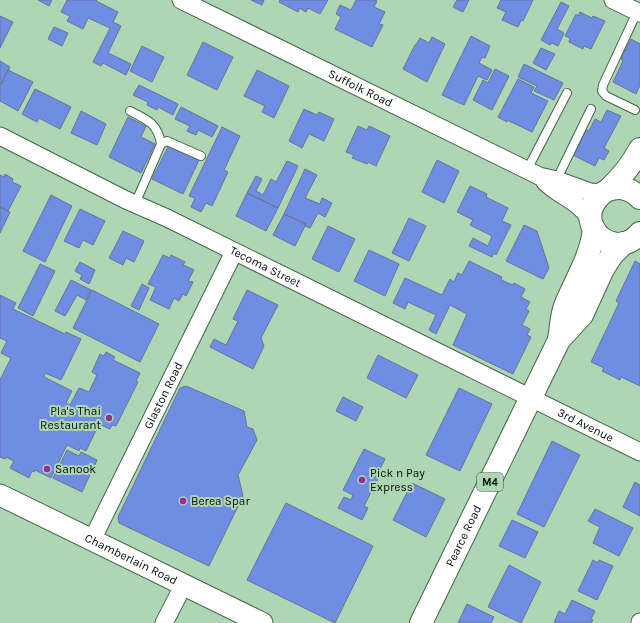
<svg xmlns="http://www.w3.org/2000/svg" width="640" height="623" viewBox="0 0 640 623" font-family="Karla,sans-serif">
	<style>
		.building { fill: #708de4; stroke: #667499 }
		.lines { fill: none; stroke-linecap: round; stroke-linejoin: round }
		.service-casing { stroke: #436549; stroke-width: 10 }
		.minor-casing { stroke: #436549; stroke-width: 19 }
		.tertiary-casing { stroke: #436549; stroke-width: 23 }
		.primary-casing { stroke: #436549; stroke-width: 24 }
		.service { stroke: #fff; stroke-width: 8 }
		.minor { stroke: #fff; stroke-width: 17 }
		.tertiary { stroke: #fff; stroke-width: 21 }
		.primary { stroke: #fff; stroke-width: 22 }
		.poi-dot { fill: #952e93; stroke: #aed5b4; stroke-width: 1.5 }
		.labels { text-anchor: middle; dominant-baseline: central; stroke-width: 4; stroke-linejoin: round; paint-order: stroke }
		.shield { fill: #aed5b4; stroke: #374c3a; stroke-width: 1 }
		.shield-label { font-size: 11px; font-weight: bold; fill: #041106 }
		.street-label { font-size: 12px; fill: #041106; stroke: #aed5b4 }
		.poi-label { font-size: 12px; fill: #041106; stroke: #aed5b4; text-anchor: start }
	</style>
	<rect width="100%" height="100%" fill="#aed5b4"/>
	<path class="building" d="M38,0H52L49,6Z
		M67,0H97L96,1L118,12L113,22L121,26L108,53L131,64L126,75L103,63L101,66L93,62L110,28L88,18L83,29L67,21L70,16L61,12Z
		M251,0H264L262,5Z
		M280,0H328L320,14L308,8L306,12L299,8L298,12L279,2Z
		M356,0H374L377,1L374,7L385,12L379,24L383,25L372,47L335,29L341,17L336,14L340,5L351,10Z
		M457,0H469L463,12L453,7Z
		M501,0H533L523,21L521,20L518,27L502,20L506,12L497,8Z
		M561,2L569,6L557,29L564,33L558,46L552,43L550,45L541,40Z
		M580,12L592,18L593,16L605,21L591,49L584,46L583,49L569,42L570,38L565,36L576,14L578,16Z
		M0,16L13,22L0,48Z
		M54,27L68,33L62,46L48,39Z
		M471,36L490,46L485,58L482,57L479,63L492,70L487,80L478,76L464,105L442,95Z
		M432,37L445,44L427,82L403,69L415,45H416L420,38L429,43Z
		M631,39L640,44V85L636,94L613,82L623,61L621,59Z
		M203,42L233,57L217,90L187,75Z
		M142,46L164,57L152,82L130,71Z
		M541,48L555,54L546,70L533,63Z
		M0,61L10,67L1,84L0,83Z
		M524,64L563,83L554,100L534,91L537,86L518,77Z
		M495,69L509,76L492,110L473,100L483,80L488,83Z
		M8,70L33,82L18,111L0,101V86Z
		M257,70L289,86L274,118L262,112L265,106L244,96Z
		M518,79L534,87L531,93L548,101L532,132L507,120V122L498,117Z
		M139,85L178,104L173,115L158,107L157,110L147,105L148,102L133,95Z
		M35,89L71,107L60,129L39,118L37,122L22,114Z
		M181,107L218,126L212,137L198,130L196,135L187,131L190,126L175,119Z
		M304,109L317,115L319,112L334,119L324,141L309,134L302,148L289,141Z
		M607,110L621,116L604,148L609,151L604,160L599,158L595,166L571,154L584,129L589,131L595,119L601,122Z
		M81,111L106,124L97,145L71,133Z
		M128,117L146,126L141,137L155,144L141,173L109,157Z
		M358,126L367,130L369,126L390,136L376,166L368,162L367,164L352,158L354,155L346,152Z
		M222,127L240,136L224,170L228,172L212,206L206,203L201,212L191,207L195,198L189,196Z
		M169,145L199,160L183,194L152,179Z
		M437,160L459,171L444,203L422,192Z
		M287,161L298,166L278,208L247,193L256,176L262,179L256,191L263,195L271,179L276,182Z
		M305,169L317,175L305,198L320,204L322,198L332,203L325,217L318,213L310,228L305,226L306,224L284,214Z
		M5,174L13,179L12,182L21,186L8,211L0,207V175L4,177Z
		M470,186L487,194L486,197L508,208L502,221L511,225L496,255L494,253L492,257L469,246L473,238L488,246L492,236L470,225L473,220L457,212Z
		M247,193L278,208L266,231L236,216Z
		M51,195L72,206L45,262L23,251Z
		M0,207L10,212L0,233Z
		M80,209L105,221L93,245L83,240L79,248L64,241Z
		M284,214L306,224L295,246L273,235Z
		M409,218L426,226L409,261L392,253Z
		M524,225L537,231L549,268L543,279L506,261Z
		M328,226L355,239L339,272L312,259Z
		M123,231L144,241L134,262L126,258L123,265L109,258Z
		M369,250L399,264L385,296L354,281Z
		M163,255L170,258L171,255L185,262L183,265L194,270L188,281L193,282L186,296L183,294L179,301L174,298L169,309L150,300L156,287L148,284Z
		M469,261L502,277L501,280L513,285L514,283L525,289L521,297L530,302L526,309L529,311L522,325L530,329L527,335L531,337L513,374L453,345L467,314L450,305L436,334L429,330L436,315L408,302L405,309L393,303L405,278L442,295L450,279L454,282L458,273L462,275Z
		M635,261L640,264V386L621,377L620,380L602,371L604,368L591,362L619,303L616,301Z
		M80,262L95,270L89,284L80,279L82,275L75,271Z
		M40,264L55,271L33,316L18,308Z
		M71,280L91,290L86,300L77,295L65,316L55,311Z
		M142,284L149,288L139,310L131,306Z
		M92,290L159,324L140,362L73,328Z
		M247,290L278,305L261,338L264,346L253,369L210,347L214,339L226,345L238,321L233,319Z
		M0,295L16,303L13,309L65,334L66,332L81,339L61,380L45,373L44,377L72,391L66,403L70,405L79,388L89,392L97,375L92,372L100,354L104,356L106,352L115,357L113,360L140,373L136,381L138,382L116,426L112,425L110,429L99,424L86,451L80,448L79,451L67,445L51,478L35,470L34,472L32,471L29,478L10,468L14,461L6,457L5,459L0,457V380L11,358L1,353L7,341L0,338Z
		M378,355L418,375L406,398L367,378Z
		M186,386L244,411L247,427L253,429L257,440L238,475L243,496L209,566L119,523L118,517L180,388Z
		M459,388L492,404L460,471L426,455Z
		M343,397L363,407L356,421L336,411Z
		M552,441L580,455L544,527L517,514Z
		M364,449L385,459L380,469L382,471L364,506L368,508L362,520L338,508L344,497L351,500L353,495L343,490Z
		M67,450L79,456L81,452L97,460L82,492L53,478Z
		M635,482L640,485V516L623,507Z
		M412,483L445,499L426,537L393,520Z
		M286,503L373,546L335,623L247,580Z
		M595,509L633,528L619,556L593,543L600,527L588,521Z
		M512,520L538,532L525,558L499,546Z
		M593,560L598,563L599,560L613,566L597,600L578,591Z
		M509,565L541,582L521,623L488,607Z
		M572,600L595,611L591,619L593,620L591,623H554L559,611L565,614Z
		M467,604L494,617L491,623H458Z"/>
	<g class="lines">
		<defs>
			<path id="service" d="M635,110L606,96L602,91L603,85L637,12
				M130,111C148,120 158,124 161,144L135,204
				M161,144L167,141L201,156
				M527,170L567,93
				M556,181L591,109"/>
			<g id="minor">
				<path id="s1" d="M181,0L539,176L557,180L590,192L603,193"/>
				<path d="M613,0L640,13"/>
				<path id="s2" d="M0,136L126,200L167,218L640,452"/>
				<path d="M545,182C560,197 579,200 591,221"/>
				<path id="s3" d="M92,540L234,252"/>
				<path d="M164,623L184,584"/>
				<path d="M640,623V622"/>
			</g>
			<g id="tertiary">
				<path id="s4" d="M0,495L262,623"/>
			</g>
			<g id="primary">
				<path d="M608,190C622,177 631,166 640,149"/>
				<path d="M640,198C632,190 623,186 612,189C606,190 601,194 597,199C574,227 616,262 640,233"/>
				<path d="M559,340L582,315L603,269L612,255L624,243"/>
				<path id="s5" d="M421,623L559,340C561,329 561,316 565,306C575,281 591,257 594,229"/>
			</g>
		</defs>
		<use href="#service" class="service-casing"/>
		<use href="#minor" class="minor-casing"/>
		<use href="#tertiary" class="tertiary-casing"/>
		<use href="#primary" class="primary-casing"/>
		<use href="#service" class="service"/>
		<use href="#minor" class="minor"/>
		<use href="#tertiary" class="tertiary"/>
		<use href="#primary" class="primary"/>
	</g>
	<g class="poi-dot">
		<circle cx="109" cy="418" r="4"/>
		<circle cx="47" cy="469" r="4"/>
		<circle cx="362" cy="480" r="4"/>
		<circle cx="183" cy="501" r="4"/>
	</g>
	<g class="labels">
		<rect class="shield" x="477" y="473" width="26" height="18" rx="3"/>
		<g class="shield-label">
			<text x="490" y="482">M4</text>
		</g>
		<g class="street-label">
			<text stroke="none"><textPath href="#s1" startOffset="200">Suffolk Road</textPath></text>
			<text stroke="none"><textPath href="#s2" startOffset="296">Tecoma Street</textPath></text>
			<text stroke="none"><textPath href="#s3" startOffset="161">Glaston Road</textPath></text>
			<text stroke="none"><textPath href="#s2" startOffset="653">3rd Avenue</textPath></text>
			<text stroke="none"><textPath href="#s5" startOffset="97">Pearce Road</textPath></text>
			<text stroke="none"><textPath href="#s4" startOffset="146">Chamberlain Road</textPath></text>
		</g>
		<g class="poi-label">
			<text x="101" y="411" text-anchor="end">Pla's Thai<tspan x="101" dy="14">Restaurant</tspan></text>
			<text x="55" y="469">Sanook</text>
			<text x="370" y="473">Pick n Pay<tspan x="370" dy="14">Express</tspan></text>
			<text x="191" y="501">Berea Spar</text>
		</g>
	</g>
</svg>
